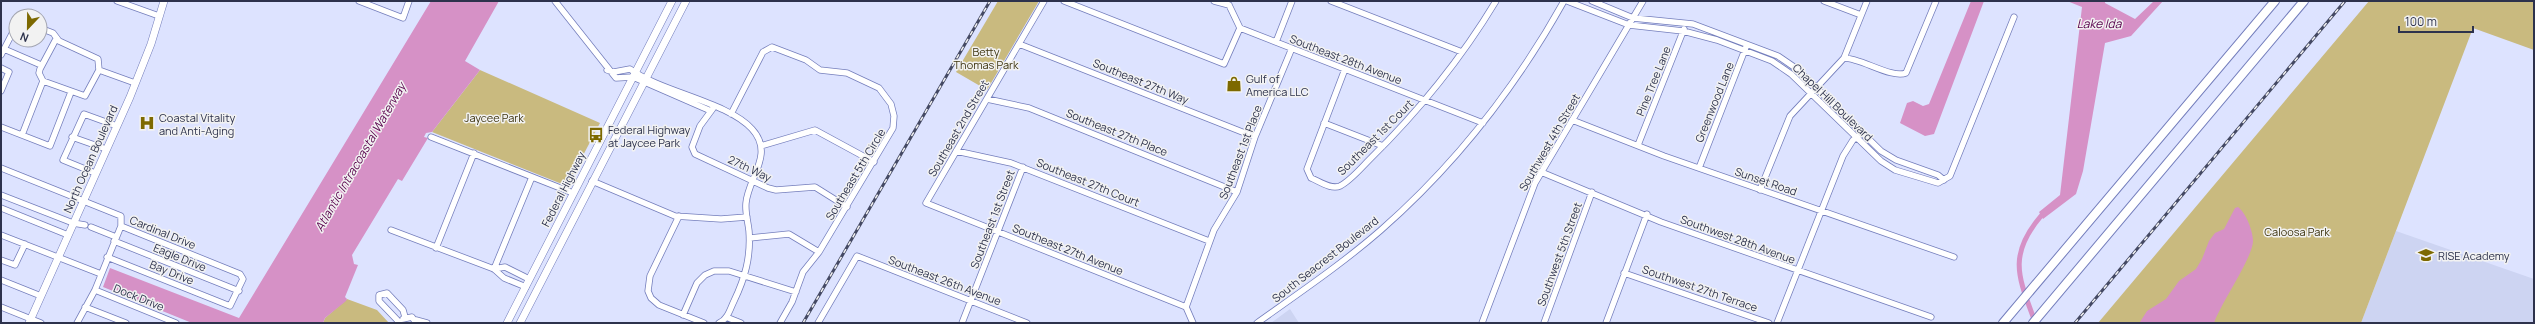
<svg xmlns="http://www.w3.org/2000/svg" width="2535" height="324" viewBox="0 0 2535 324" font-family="Manrope,sans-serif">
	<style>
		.built { fill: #cdd4f2 }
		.green { fill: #c9ba7f }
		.water { fill: #d691c6 }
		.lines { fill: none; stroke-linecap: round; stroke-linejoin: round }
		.canal { stroke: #d691c6; stroke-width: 5 }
		.minor-casing { stroke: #747ebc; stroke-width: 7 }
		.major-casing { stroke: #747ebc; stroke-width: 8 }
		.highway-casing { stroke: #747ebc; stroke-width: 10 }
		.minor { stroke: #fff; stroke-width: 5.5 }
		.major { stroke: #fff; stroke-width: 7 }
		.highway { stroke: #fff; stroke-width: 8 }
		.rail-casing { stroke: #444963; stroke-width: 3 }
		.rail { stroke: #f2f2f2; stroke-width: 1.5; stroke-dasharray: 4.5; stroke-linecap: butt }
		.labels { text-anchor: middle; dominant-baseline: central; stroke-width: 3; stroke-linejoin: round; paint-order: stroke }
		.park-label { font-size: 11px; fill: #3e3510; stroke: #f2f2f2 }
		.street-label { font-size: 11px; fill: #2d324c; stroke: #f2f2f2 }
		.poi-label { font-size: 11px; fill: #2d324c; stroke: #f2f2f2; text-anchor: start }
		.water-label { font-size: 12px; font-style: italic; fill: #58024c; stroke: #f2f2f2 }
	</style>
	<rect width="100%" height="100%" fill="#dde3ff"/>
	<path class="built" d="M2396,231L2534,279V323H2361Z
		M1290,309L1299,323H1271Z"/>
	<path class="green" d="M998,1H1039L987,90L956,72Z
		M2369,1H2534V50L2473,28L2361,323H2098Z
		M480,70L600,123L567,186L432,132Z
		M347,299L377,310L389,323H323L325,318Z"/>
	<path class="water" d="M431,1H499L465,61L480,70L432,132L426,133L424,137L428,138L402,181L398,179L352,255L354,264L358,265L345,297L347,299L346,301L325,318L323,323H192L103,287L110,268L239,318Z
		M1971,1H1984L1934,134L1925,136L1900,123L1907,103L1913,101L1923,106L1929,104Z
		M2067,1H2105V3L2135,19L2154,1H2163L2131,36L2105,43L2083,171L2076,194L2043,219L2039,212L2060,195L2082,7Z
		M2238,207C2246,213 2253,231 2253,241C2253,257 2221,303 2214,323L2140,322L2147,311L2166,299L2179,281L2196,269L2202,259L2209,241L2215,233L2224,229L2235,208Z"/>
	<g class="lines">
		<path class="canal" d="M2035,322C2019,278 2007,256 2041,216"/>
		<defs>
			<path id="minor" d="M117,1L159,16
				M359,1L403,18L409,1
				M555,1L616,78L633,77L711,111
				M1044,1L926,203L1186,307L1193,323
				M1064,1L1224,64L1240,28
				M1214,1L1229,5
				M1331,1L1462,52
				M1567,1L1629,25L1683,31L1717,40L1772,61L1791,74L1881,161L1895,170L1938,183L1950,176L2014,17
				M1592,1L1633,18L1693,24L1778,56L1797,69L1881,151L1896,160L1938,175L1944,180
				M1824,1L1861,15
				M1229,5L1240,28L1483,123
				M40,28L53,33L59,41L98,59L99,70L85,96L43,81
				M1276,42L1292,1
				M1019,44L1255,137
				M4,49L41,65
				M1,55L16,26
				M1844,58C1861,58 1892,79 1906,73L1936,1
				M1,68L9,72L1,91
				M1345,69L1307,169L1311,178C1319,181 1331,190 1340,186C1350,181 1361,168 1369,160C1418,112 1461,59 1496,1
				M99,70L135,83
				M607,70L614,72L630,69C661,92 728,102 752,129C775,154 748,178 746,203C745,213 748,221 749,231C751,257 745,278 734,301C730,309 728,319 719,323
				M43,81L39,73L40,69L56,39
				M987,99L1029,108L1237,192
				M714,107L700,126L692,147L695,154L768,188L776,190L815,187L847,207
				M731,114L763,52L772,47L806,60L820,70L847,73L879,88L891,104L894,116L893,128L819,252L803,272L792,302L780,323
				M1572,120L1664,156L1954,257
				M1324,123L1383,146
				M1,127L50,146L71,92
				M22,135L43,81
				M72,137L106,149
				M431,137L573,193
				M1638,145L1684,29
				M761,146L815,130L874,162
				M956,151L1011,163L1209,241
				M1,168L121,216V226L95,290L77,323
				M1699,168L1746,47
				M1541,172L1661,222L1931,317
				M95,173L63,160L84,114L117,126
				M592,181L675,216L721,219L747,217
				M1760,190L1790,116L1844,58L1867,1
				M1,195L73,223L85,225
				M1,208L68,235
				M679,216L650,276L648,291L651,298L659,305L704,323
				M91,227L116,237
				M391,230L494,269L504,278L526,287
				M1,235L101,274
				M750,238L789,234L819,252
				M114,241L239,291
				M436,248L474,153
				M107,257L230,306L243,279L240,274L121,226
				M1,260L15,265L25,244
				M494,269L532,177
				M494,269L505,267L529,279
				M1624,273L1769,323
				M1,280L41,296
				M95,290L176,323
				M1,307L41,323
				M85,307L126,323
				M1186,307L1214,230L1237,192L1255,137L1292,48
				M683,315L697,283L705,275L714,271H729L796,292
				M726,317L741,323
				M403,319L412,317L416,323
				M416,320L427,323
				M400,323L379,301V295L387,293L403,310L405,317
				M818,323L857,256L1027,323
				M962,323L1023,167
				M1257,323C1299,293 1342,264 1381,230C1455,165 1516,87 1564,1
				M1482,323L1535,183L1643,1
				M1544,323L1592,192
				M1606,323L1647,214
				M1777,323L1843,156L1853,140L1858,137"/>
			<path id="major" d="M29,323L130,97L151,44L164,1
				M507,323L672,1
				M520,323L686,1"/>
			<path id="highway" d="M2003,323L2275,1
				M2033,323L2304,1"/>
		</defs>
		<use href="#minor" class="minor-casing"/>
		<use href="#major" class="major-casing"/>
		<use href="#highway" class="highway-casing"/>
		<use href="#minor" class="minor"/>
		<use href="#major" class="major"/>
		<use href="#highway" class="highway"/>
		<defs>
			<path id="rail" d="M803,323L990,1
				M2075,323L2345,1"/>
		</defs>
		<use href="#rail" class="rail-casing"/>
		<use href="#rail" class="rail"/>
	</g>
	<defs>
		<symbol id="shop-bare" viewBox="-9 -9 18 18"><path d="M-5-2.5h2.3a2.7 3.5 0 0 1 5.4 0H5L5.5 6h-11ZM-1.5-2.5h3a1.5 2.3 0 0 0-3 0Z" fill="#7d6900" stroke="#f2f2f2" stroke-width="2.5" paint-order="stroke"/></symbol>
		<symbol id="hospital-bare" viewBox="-9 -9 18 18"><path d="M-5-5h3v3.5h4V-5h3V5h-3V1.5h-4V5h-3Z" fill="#7d6900" stroke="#f2f2f2" stroke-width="2.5" paint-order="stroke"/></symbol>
		<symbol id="bus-bare" viewBox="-9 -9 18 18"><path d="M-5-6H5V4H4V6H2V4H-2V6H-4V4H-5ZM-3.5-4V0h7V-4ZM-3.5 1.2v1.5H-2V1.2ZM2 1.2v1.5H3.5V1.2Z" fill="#7d6900" stroke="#f2f2f2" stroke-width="2.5" paint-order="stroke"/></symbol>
		<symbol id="school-bare" viewBox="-9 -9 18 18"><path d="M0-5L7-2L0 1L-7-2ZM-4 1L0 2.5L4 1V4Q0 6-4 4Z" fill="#7d6900" stroke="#f2f2f2" stroke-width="2.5" paint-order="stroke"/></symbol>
	</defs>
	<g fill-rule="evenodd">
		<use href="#shop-bare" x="1223" y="73" width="22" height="22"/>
		<use href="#hospital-bare" x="136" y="112" width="22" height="22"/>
		<use href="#bus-bare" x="585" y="124" width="22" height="22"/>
		<use href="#school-bare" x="2415" y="244" width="22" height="22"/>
	</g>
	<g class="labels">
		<g class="park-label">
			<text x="986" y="51">Betty<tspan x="986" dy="13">Thomas Park</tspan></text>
			<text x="494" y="117">Jaycee Park</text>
			<text x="2297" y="231">Caloosa Park</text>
		</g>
		<g class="street-label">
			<text transform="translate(1346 59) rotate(21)">Southeast 28th Avenue</text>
			<text transform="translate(1141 81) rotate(22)">Southeast 27th Way</text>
			<text transform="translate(1653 81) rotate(-68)">Pine Tree Lane</text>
			<text transform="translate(1714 102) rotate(-68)">Greenwood Lane</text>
			<text transform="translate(1833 102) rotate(44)">Chapel Hill Boulevard</text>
			<text transform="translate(958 128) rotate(-60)">Southeast 2nd Street</text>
			<text transform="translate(1117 132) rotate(22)">Southeast 27th Place</text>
			<text transform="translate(1375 137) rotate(-45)">Southeast 1st Court</text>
			<text transform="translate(1549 142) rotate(-60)">Southwest 4th Street</text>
			<text transform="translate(1240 152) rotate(-69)">Southeast 1st Place</text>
			<text transform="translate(90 159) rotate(-66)">North Ocean Boulevard</text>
			<text transform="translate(750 168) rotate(25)">27th Way</text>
			<text transform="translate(855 174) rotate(-59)">Southeast 5th Circle</text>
			<text transform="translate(1766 181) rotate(19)">Sunset Road</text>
			<text transform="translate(1088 182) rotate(22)">Southeast 27th Court</text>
			<text transform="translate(563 189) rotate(-63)">Federal Highway</text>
			<text transform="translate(992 219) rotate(-69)">Southeast 1st Street</text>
			<text transform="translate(163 232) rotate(22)">Cardinal Drive</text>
			<text transform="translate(1738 239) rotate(20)">Southwest 28th Avenue</text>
			<text transform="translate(1068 249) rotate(22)">Southeast 27th Avenue</text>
			<text transform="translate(1559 254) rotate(-70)">Southwest 5th Street</text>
			<text transform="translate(180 257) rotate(22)">Eagle Drive</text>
			<text transform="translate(1325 259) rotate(-38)">South Seacrest Boulevard</text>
			<text transform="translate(172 272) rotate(22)">Bay Drive</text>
			<text transform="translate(945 280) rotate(21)">Southeast 26th Avenue</text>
			<text transform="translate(1700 288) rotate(19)">Southwest 27th Terrace</text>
			<text transform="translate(139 297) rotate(22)">Dock Drive</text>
		</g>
		<g class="poi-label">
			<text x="1246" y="78">Gulf of<tspan x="1246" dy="13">America LLC</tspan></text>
			<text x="159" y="117">Coastal Vitality<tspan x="159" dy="13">and Anti-Aging</tspan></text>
			<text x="608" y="129">Federal Highway<tspan x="608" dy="13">at Jaycee Park</tspan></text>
			<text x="2438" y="255">RISE Academy</text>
		</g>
		<g class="water-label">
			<text x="2099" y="23">Lake Ida</text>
			<text transform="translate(360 157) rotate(-60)">Atlantic Intracoastal Waterway</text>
		</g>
	</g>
	<rect width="2535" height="324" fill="none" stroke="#2d324c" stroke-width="4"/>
	<g transform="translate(28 28) rotate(202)"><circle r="19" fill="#f2f2f2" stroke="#a3a5b0"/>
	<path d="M0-3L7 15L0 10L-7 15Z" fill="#7d6900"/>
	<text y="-6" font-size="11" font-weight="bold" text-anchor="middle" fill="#2d324c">N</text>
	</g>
	<path d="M2399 26v6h74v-6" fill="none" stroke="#2d324c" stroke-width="2"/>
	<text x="2405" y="26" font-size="12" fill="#2d324c" stroke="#f2f2f2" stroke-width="3" paint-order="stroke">100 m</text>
</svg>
